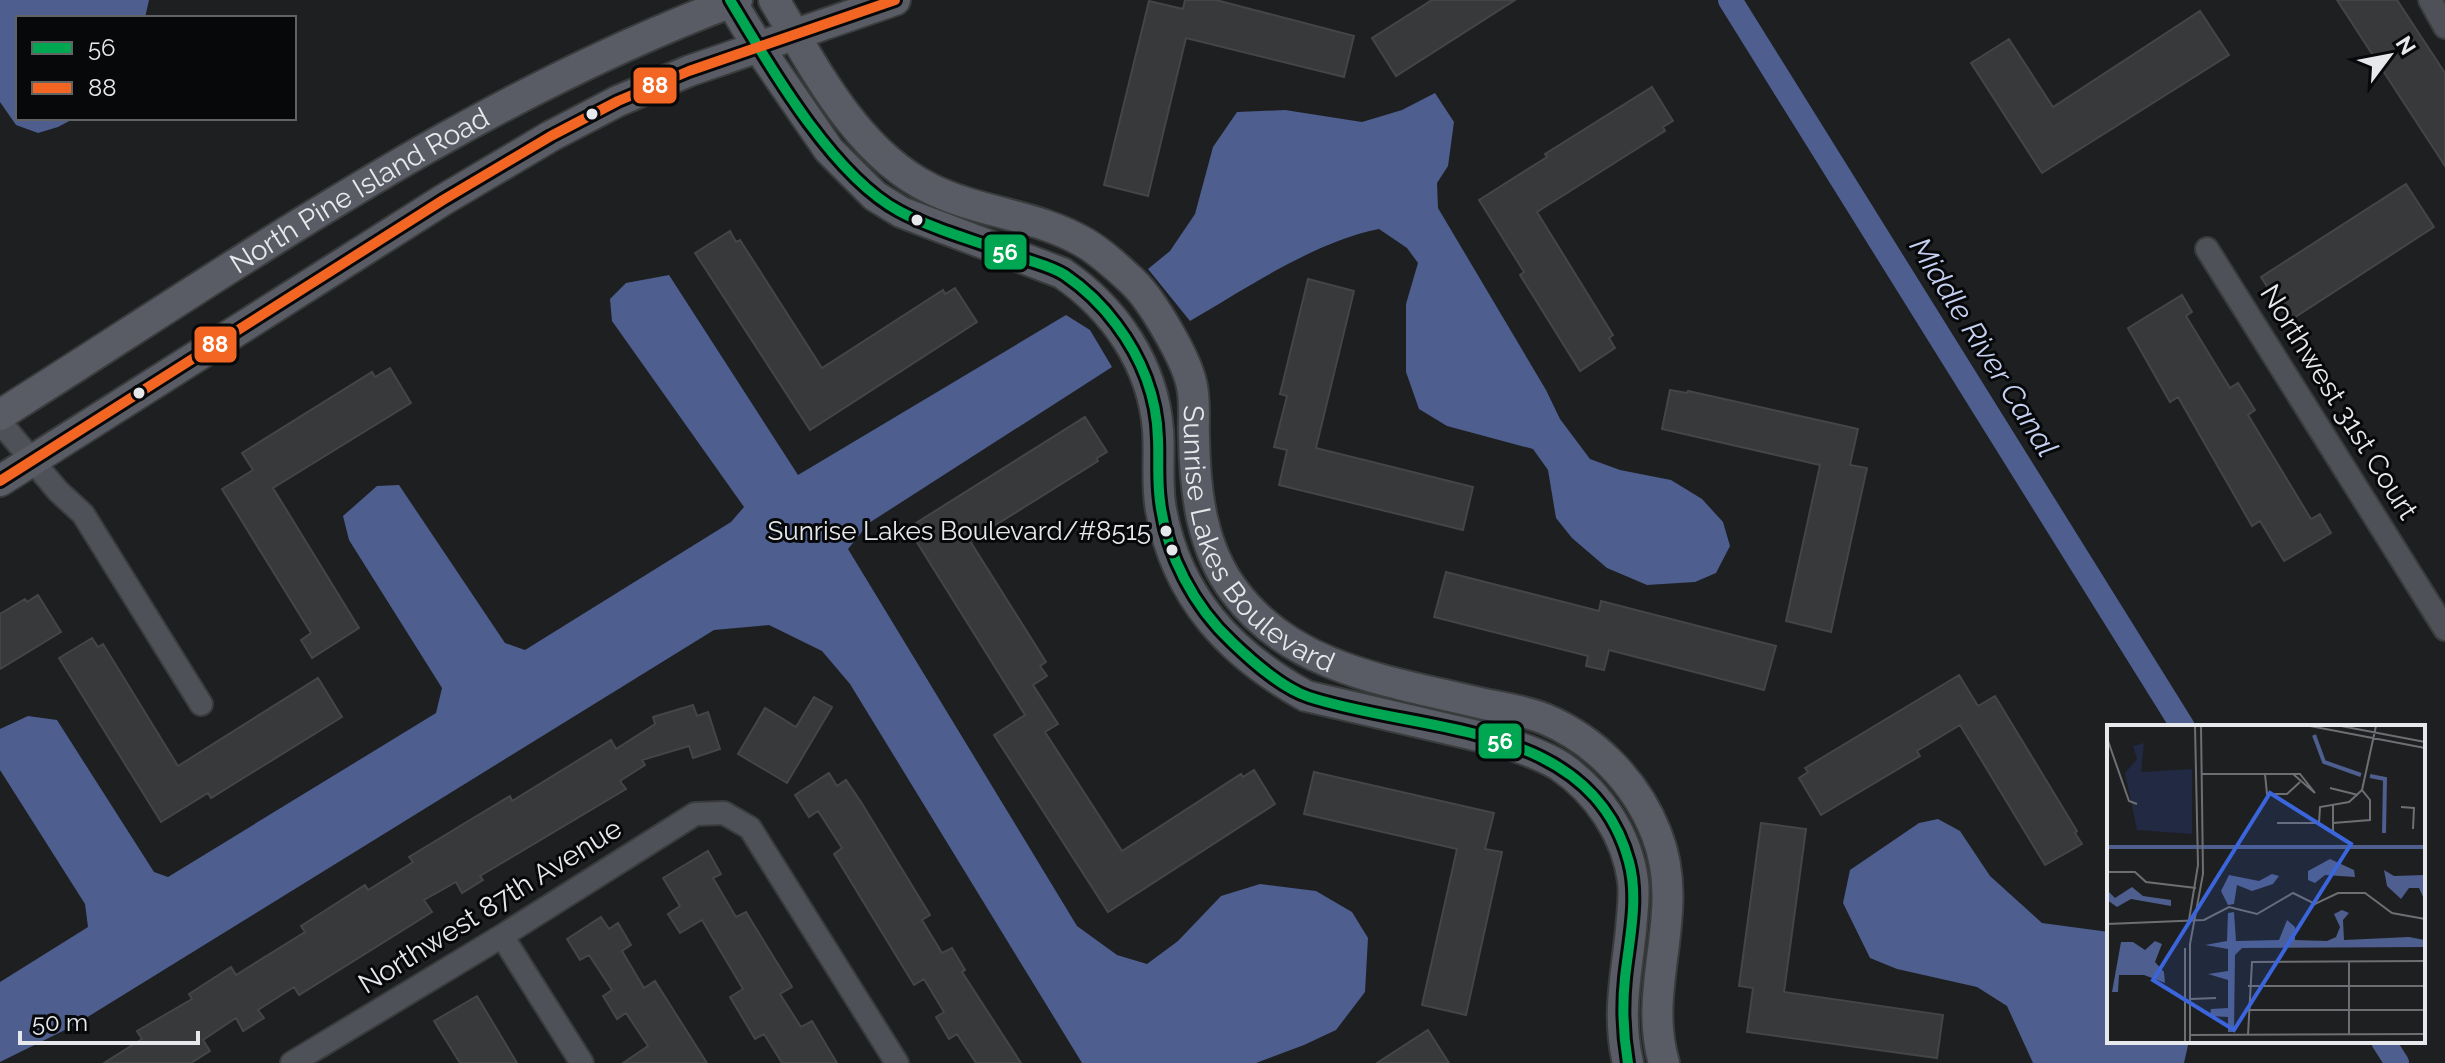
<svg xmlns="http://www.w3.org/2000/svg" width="2445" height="1063" viewBox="0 0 2445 1063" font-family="Raleway,sans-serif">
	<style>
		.water { fill: #4e5e8e }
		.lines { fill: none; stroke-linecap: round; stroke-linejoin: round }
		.canal { stroke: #4e5e8e; stroke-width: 24 }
		.building { fill: #37393b; stroke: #444547; stroke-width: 2 }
		.street-casing { stroke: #3a3b3c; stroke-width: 26 }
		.secondary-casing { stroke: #3a3b3c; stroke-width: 34 }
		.street { stroke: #4e5158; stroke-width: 22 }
		.secondary { stroke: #595c65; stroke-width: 30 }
		.bus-1-casing { stroke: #07080a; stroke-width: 16 }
		.bus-2-casing { stroke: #07080a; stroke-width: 16 }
		.bus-1 { stroke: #00a651; stroke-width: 10 }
		.bus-2 { stroke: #f26522; stroke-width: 10 }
		.bus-dot { fill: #e7e8eb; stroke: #07080a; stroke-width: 3 }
		.labels { text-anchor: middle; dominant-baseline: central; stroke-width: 6; stroke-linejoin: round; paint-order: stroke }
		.bus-label { font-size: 26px; fill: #e7e8eb; stroke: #07080a; text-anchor: end }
		.street-label { font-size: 28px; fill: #e7e8eb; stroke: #07080a }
		.water-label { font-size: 30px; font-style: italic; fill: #c5d0f1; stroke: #07080a }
		.inset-river { fill: none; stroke: #4e5e8e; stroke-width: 4 }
		.inset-road { fill: none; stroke: #6e6f72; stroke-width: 2 }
		.view { fill: #3b65db; fill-opacity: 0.15; stroke: #3b65db; stroke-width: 4 }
		.inset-edge { fill: none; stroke: #e7e8eb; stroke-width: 4 }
		.line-badge { stroke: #07080a; stroke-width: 3 }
		.badge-label { font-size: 22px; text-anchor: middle; font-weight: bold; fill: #fff }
	</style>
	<rect width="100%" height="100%" fill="#1d1f21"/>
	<path class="water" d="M0,0H149L145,18H18V118H75L58,127L38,133L16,125L0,102Z
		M1435,93L1454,122L1448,166L1437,183L1438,208L1546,390L1560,419L1590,459L1620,470L1671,480L1702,499L1723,522L1730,546L1716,573L1695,582L1647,585L1607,568L1572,538L1556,518L1548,470L1533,449L1447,426L1419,409L1406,372V304L1418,263L1407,248L1379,229C1314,242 1247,288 1190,321L1148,269L1170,251L1195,214L1213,147L1237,112L1285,110L1362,122L1402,110Z
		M669,275L798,475L1066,315L1090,330L1112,367L869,523L848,549L1077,926L1117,955L1147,964L1178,941L1221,896L1260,884L1316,891L1352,912L1368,938L1365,992L1336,1030L1304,1045L1256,1063H1082L850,684L822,651L769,625L714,630L73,1026L0,1062V982L88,927L85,904L0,770V729L28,716L57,720L154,872L168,877L436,713L442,688L349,540L343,516L377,486L399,485L505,643L525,650L731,522L744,507L612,321L610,299L626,283Z
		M1938,819L1960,831L1990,876L2042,923L2109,932V1041H2189L2184,1063H2033L2007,1006L1977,987L1897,969L1870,958L1843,903L1850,870L1919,823Z"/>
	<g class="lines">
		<path class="canal" d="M1730,0L2183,727
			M2383,1041L2397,1063"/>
	</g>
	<path class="building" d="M1185,0H1216L1354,36L1344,77L1186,38L1148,196L1104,185L1149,1L1183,9Z
		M1432,0H1515L1396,76L1372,38Z
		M2337,0H2397L2445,73V166Z
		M2200,11L2229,55L2042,173L1971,63L2009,39L2053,107Z
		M1652,87L1673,121L1663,127L1665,131L1537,212L1613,335L1609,338L1615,348L1580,371L1520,275L1524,272L1479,200L1547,157L1545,154Z
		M2406,184L2434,227L2289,321L2261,277Z
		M730,231L736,242L740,240L822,368L943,290L945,294L955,288L977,322L810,430L695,253Z
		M1308,279L1354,291L1316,448L1473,487L1463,530L1279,485L1287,450L1274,447L1287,396L1280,394Z
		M2182,295L2192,312L2186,316L2230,388L2238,383L2255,410L2248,415L2311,519L2320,514L2331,533L2284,561L2260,521L2252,526L2178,397L2170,402L2128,328Z
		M390,368L411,403L273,488L359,628L312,658L301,640L311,633L222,489L253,470L242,453L372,372L375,377Z
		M1670,390L1687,393L1688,391L1858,429L1850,465L1867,468L1831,632L1786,621L1820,465L1662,429Z
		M1085,417L1107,452L1097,458L1098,461L970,541L1046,662L1040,666L1047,676L1033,685L1058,724L1045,732L1122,851L1241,774L1243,777L1254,770L1275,804L1108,912L994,735L1025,715L908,528Z
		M1446,572L1599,611L1601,601L1776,646L1764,690L1609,650L1604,670L1586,666L1588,656L1434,617Z
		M38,595L61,632L0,669V614L25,599L27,602Z
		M92,638L98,647L103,644L178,766L318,678L342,717L211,798L208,793L161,822L59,658Z
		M1959,675L1978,706L1995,696L2077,831L2075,833L2082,844L2045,865L1960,725L1917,751L1920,756L1821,815L1799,778L1808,772L1805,768Z
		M814,697L832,707L787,783L738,754L765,708L796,727Z
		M693,705L697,716L708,712L720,749L693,758L689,746L642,760L645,765L620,781L626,789L480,876L483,880L462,893L456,882L424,900L432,912L299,995L294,987L258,1010L264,1018L243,1031L236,1018L203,1040L210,1051L191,1063H104L142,1039L137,1031L192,999L189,994L231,967L236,975L305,932L301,926L365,885L368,890L413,862L409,857L465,823L510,796L512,801L611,740L616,749L655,724L653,717Z
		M1314,772L1494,813L1485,849L1502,852L1466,1015L1422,1005L1457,849L1304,814Z
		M829,773L837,786L846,780L861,802L930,915L922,920L942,953L952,948L965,970L962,972L1021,1063H976L957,1034L949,1039L936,1017L944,1012L924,979L914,985L834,854L842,848L818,811L809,817L795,795Z
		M1761,823L1806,829L1784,992L1943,1015L1937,1058L1747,1032L1753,988L1739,986Z
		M708,851L721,874L713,878L736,917L746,912L792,987L780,994L801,1027L812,1021L837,1063H782L764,1034L755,1039L730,997L743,989L702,920L680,933L668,914L680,906L663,878Z
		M601,917L609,929L618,923L631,945L622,951L644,988L655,981L707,1063H623L648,1046L626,1013L617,1019L603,996L612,990L589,955L580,960L567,939Z
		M477,996L517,1063H460L434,1021Z
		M1428,1030L1449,1063H1377Z"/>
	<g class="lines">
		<defs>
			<path id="street" d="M2430,0L2445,27
				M2207,249L2445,629
				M0,422L58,491L83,514L201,704
				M502,936L582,1063
				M292,1063L502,936L695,814L724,813L750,828L897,1063"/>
			<g id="secondary">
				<path d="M730,0L759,48L829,150L875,196L901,212L1062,273C1115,309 1153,365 1158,430C1160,456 1156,483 1161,510C1177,597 1230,654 1306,696L1504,742C1523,749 1543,755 1560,766C1598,792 1627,835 1633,881C1635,896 1632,915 1631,930C1626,978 1617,1015 1628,1063"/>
				<path id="s1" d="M774,0C814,67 857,154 931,189C980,213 1038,215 1085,243C1102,253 1118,268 1133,282C1152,300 1185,357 1191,382C1196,399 1193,420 1194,437C1195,491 1201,548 1235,592C1294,671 1395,682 1484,704C1504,708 1526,711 1545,719C1595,740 1636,782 1656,833C1688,912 1641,985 1664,1063"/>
				<path id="s2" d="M0,415C238,265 471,99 737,0"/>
				<path d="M0,481L443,200L551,136L618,101L689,71L895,0"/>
			</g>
		</defs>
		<use href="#street" class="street-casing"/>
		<use href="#secondary" class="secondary-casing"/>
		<use href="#street" class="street"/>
		<use href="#secondary" class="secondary"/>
		<defs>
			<path id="bus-1" d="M730,0C769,65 832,175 899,211C934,230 983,243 1022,258C1036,263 1053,267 1065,275C1084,288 1102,305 1116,324C1141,357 1157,397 1158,439C1159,459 1157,480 1160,501C1166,554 1194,607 1233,643C1254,663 1282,688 1309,697C1422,734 1591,720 1629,862C1639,899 1629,940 1625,978C1622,1007 1623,1034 1628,1063"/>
			<path id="bus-2" d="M0,481L443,200L551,136L618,101L689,71L895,0"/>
		</defs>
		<use href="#bus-1" class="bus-1-casing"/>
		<use href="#bus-2" class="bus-2-casing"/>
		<use href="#bus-1" class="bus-1"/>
		<use href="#bus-2" class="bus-2"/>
	</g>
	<g class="bus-dot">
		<circle cx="592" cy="114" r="7"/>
		<circle cx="917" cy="220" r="7"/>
		<circle cx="139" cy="393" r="7"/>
		<circle cx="1166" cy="531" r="7"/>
		<circle cx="1172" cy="550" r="7"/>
	</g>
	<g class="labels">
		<g class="bus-label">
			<text x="1151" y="531">Sunrise Lakes Boulevard/#8515</text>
		</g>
		<g class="street-label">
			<text stroke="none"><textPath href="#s2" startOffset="424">North Pine Island Road</textPath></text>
			<text transform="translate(2339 402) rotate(58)">Northwest 31st Court</text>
			<text stroke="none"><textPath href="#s1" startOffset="774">Sunrise Lakes Boulevard</textPath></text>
			<text transform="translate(490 906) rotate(-32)">Northwest 87th Avenue</text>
		</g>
		<g class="water-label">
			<text transform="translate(1984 347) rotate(58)">Middle River Canal</text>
		</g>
	</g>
	<g transform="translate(2107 725)">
		<rect width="318" height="318" fill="#1d1f21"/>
		<path d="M37,18L34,47L85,44V109L30,105L18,48L30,34L26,21Z" fill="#212943"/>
		<path d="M223,134L247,145L248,152L218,150L208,158L201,155V146ZM277,145L287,151L318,150V176L312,163H302L294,174L280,161ZM165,149L172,151L166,159L145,166L130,160L127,179L121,180L114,166L122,150L152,156ZM25,162L36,171L64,175V181L24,174L10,182L0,175V165L8,173ZM235,185L242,188L236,195L237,215L302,212L318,215V222L135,223L128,230L127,307H121V292L103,291L104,284L121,283V255L101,249L121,246V224L98,220L120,216L121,188L127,187L129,216L172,215L180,195L188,202V215L220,216L229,212L233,202L227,189ZM48,216L55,219L48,237L57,247L58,258L37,250H12L11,267H5L14,217H26L38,225Z" fill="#4e5e8e"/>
		<path class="inset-river" d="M207,10L217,37L254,50M263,51L278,54L277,108M0,122H318"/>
		<path class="inset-road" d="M203,1L318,23M234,1L318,17M0,13L22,76L30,79M95,49H193L208,68L186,49M158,49L160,69H180L193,57M223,63L251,70M226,80V107M294,82L307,83L306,104M170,98H212L213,82L242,77L255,65M226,98L263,95V75L255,65L269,1M1,147H28L39,157L89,163M82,195L91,140L88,1M0,199L97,195L122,182L150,189L186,168L208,179L231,168H258L285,188L318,194M242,237V310M141,261H318M83,274L109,273M141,285H318M83,310L318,309M141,310L145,237L318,236M78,317V223M83,317V219L96,149L94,1"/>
		<path class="view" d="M163,68L244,119L127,305L46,255Z"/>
		<rect width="318" height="318" class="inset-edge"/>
	</g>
	<g class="line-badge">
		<rect x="632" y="66" width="46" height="39" rx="8" fill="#f26522"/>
		<rect x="983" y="233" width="45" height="38" rx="8" fill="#00a651"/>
		<rect x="193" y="325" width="45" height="39" rx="8" fill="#f26522"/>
		<rect x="1477" y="722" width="46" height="38" rx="8" fill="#00a651"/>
	</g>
	<g class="badge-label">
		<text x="655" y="93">88</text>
		<text x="1005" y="260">56</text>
		<text x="215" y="352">88</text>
		<text x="1500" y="749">56</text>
	</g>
	<rect x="16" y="16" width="280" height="104" fill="#07080a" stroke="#616264" stroke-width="2"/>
	<rect x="32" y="42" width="40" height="12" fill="#00a651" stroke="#616264" stroke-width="2"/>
	<text x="88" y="56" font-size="24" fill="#e7e8eb">56</text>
	<rect x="32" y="82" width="40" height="12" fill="#f26522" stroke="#616264" stroke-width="2"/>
	<text x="88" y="96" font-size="24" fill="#e7e8eb">88</text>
	<g transform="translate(2389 56) rotate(58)" stroke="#07080a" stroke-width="6" paint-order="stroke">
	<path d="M0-6L14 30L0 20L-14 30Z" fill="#e7e8eb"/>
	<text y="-12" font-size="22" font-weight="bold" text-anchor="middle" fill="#e7e8eb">N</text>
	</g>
	<path d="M20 1031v12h178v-12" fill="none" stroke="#e7e8eb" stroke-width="4"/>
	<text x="32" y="1031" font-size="24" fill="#e7e8eb" stroke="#07080a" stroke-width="6" paint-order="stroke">50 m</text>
</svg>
